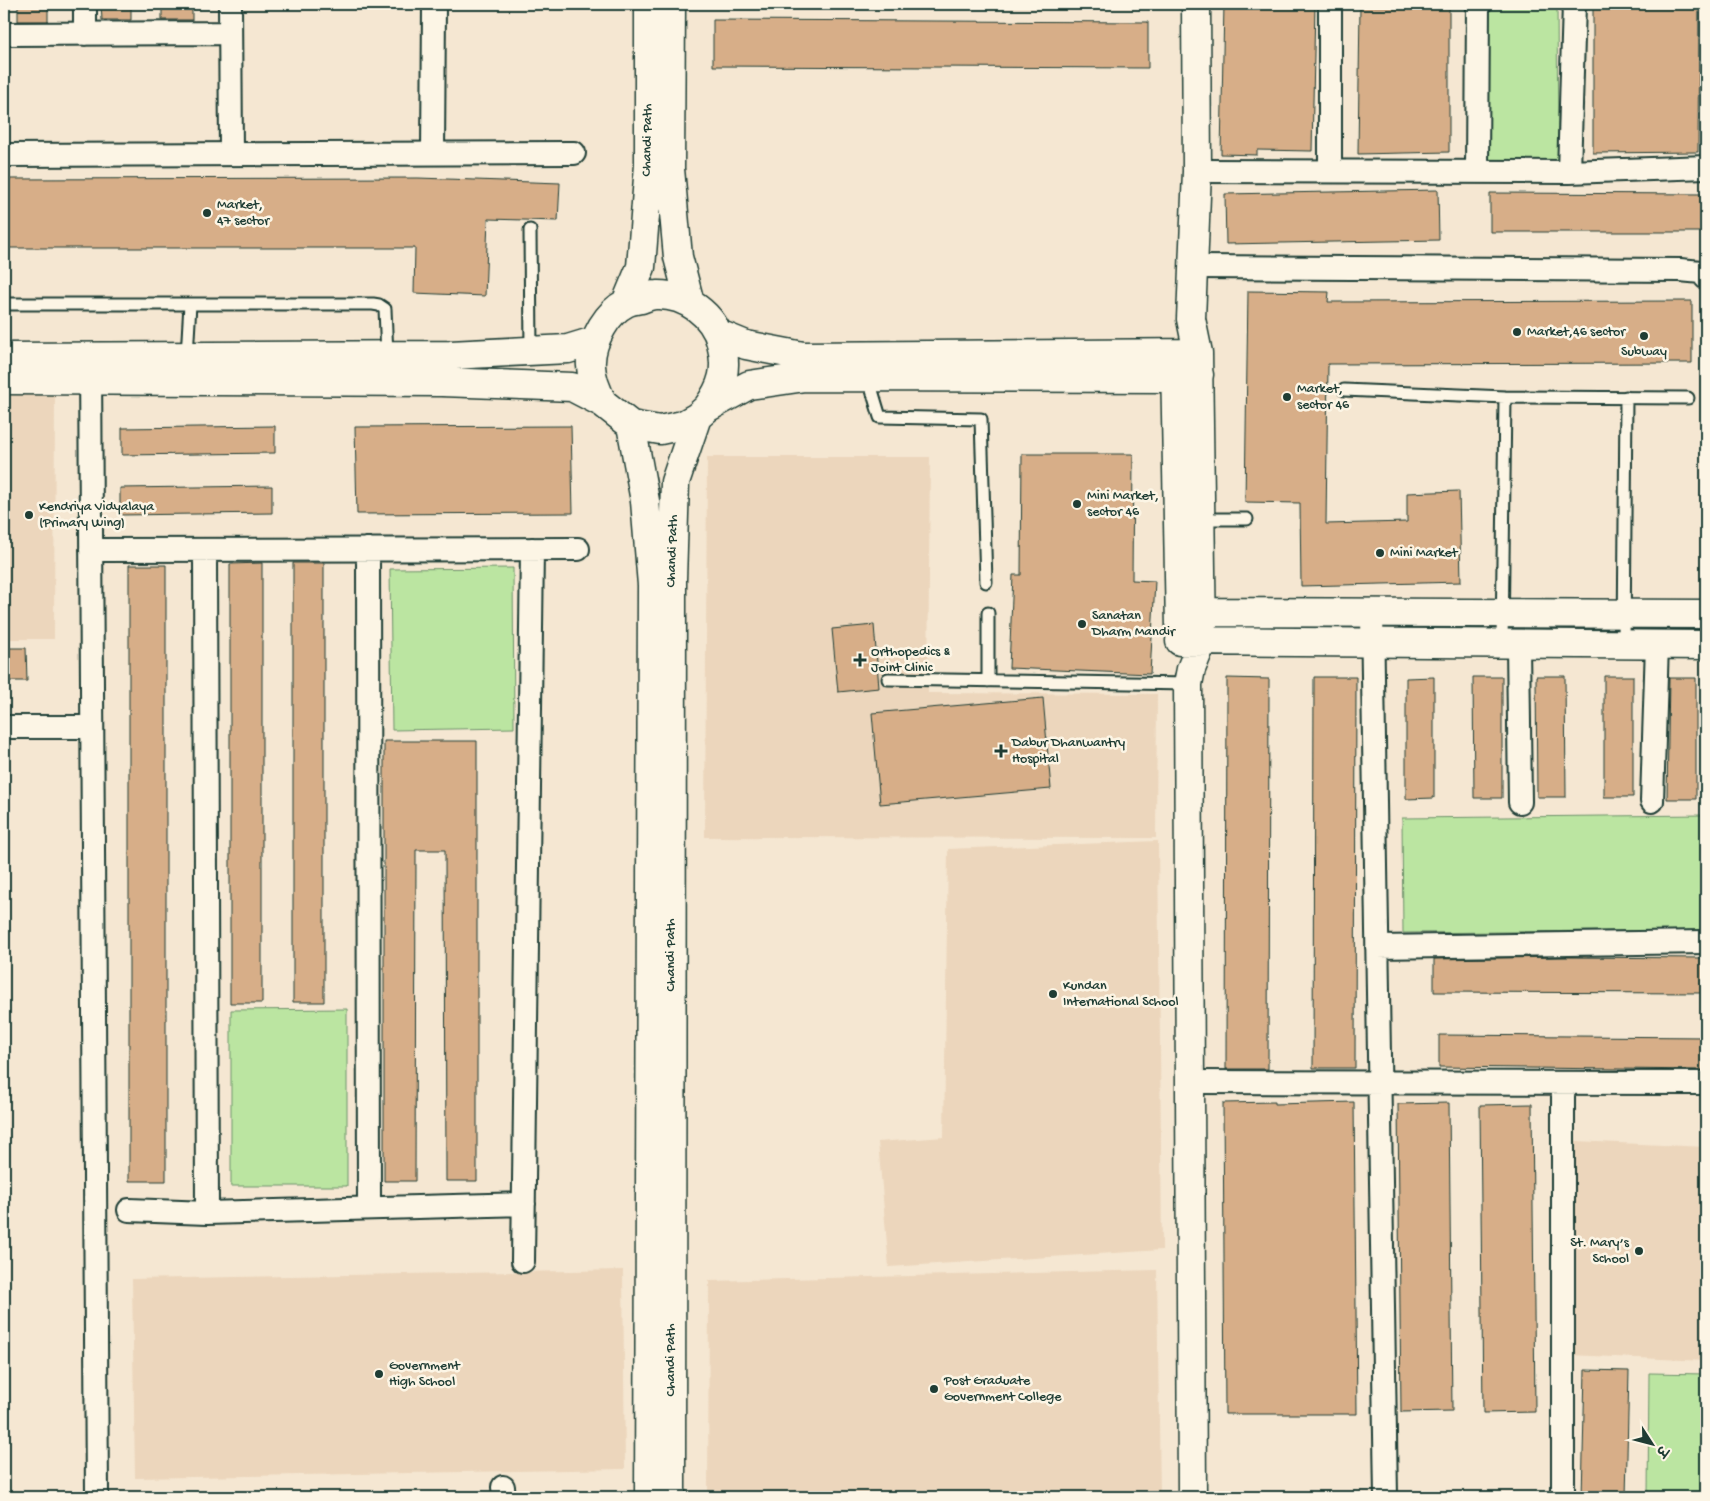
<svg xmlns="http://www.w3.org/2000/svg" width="1710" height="1501" viewBox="0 0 1710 1501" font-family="'Gochi Hand','Playpen Sans Deva',sans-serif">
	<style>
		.built { fill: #ecd6bc }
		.green { fill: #bbe5a1; stroke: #6d916a }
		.building { fill: #d7ae88; stroke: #1f3d34 }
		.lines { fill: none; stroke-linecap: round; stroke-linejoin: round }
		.lane-casing { stroke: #1f3d34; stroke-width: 15 }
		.street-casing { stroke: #1f3d34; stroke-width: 26 }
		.secondary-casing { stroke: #1f3d34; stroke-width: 31 }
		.lane { stroke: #fcf5e5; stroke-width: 11 }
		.street { stroke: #fcf5e5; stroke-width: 22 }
		.secondary { stroke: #fcf5e5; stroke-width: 28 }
		.poi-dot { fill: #1f3d34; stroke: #fcf5e5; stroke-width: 2 }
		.labels { text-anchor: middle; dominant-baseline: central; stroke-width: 5; stroke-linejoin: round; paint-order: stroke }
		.street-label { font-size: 14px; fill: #1f3d34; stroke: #fcf5e5 }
		.poi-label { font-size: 14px; fill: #1f3d34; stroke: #fcf5e5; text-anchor: start }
	</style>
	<rect width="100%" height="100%" fill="#f5e7d2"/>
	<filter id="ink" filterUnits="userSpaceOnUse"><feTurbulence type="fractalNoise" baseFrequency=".02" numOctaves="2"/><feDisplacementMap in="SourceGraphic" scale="10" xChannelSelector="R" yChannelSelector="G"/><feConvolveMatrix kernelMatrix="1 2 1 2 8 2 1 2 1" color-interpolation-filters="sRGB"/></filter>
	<g filter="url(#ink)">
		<path class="built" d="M55,391L54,639H4V392Z
			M707,457H930L928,693L1157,694L1156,838L705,837Z
			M1158,841L1162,1250L889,1267L878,1142L944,1137L948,849Z
			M1575,1141L1706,1147V1361L1569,1355Z
			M623,1270L625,1469L135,1478L132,1279Z
			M1157,1270L1160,1497H708L709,1281Z"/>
		<path class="green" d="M1486,4H1557L1558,162L1486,163Z
			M513,568L514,728L392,730L390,569Z
			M1706,815V930L1403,933L1402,818Z
			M347,1009V1186H231V1010Z
			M1649,1373L1706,1374V1497H1648Z"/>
		<path class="building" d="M18,4H48V21H18Z
			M101,4H131V20H102Z
			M162,4H192V20H162Z
			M1224,4H1315L1312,151L1257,150V155L1221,154Z
			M1412,4H1449V152L1358,154L1360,6H1412Z
			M1593,6H1699L1698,152L1593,153Z
			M713,20L1148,22V68L713,66Z
			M418,178L560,183L558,221L488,219L485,296L414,293L415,248H4V179Z
			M1438,190L1439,240L1226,244L1225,194Z
			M1490,193L1706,194V232H1490Z
			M1248,291L1329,292L1328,302L1692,301V363L1328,364L1326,524L1407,522V493L1459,491L1461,582L1301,586L1300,503L1245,502Z
			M275,426V453L122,455V428Z
			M571,426L573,513L357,514L355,427Z
			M1022,454H1133L1132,580L1155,581L1150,674L1009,668L1013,575H1021Z
			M272,486V513L120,515V488Z
			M262,563V1003H230V564Z
			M293,563H324V1002H293Z
			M129,565H166V1181H129Z
			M874,625L879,688L838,692L832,629Z
			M4,648H26L27,681H4Z
			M1536,676H1565L1566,797H1537Z
			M1604,676H1633V797H1604Z
			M1314,677H1356L1355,1068H1313Z
			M1434,677V798L1406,799V678Z
			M1473,677H1502V798H1474Z
			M1227,678L1269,679L1268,1069H1226Z
			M1669,678H1696V799H1667Z
			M1043,698L1051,789L880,804L872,713Z
			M384,741H477V1181H446L445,850H416L415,1181H384Z
			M1564,957L1706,958V993L1434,992V959Z
			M1439,1035L1706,1037V1070L1439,1067Z
			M1275,1102V1104L1354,1102L1357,1414H1225L1223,1103Z
			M1449,1103L1452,1411L1401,1412L1398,1104Z
			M1532,1104L1535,1412L1483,1413L1480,1105Z
			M1585,1370L1629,1371L1626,1497H1582Z"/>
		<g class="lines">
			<defs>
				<path id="lane" d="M530,230L531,351
					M4,304H373L379,305L385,309L387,355
					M187,356L190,304
					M868,377L880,417L981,419L986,582
					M1344,390L1505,397L1688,398
					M1201,519H1247
					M988,613V681
					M1502,644L1505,397
					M1624,644L1626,397
					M888,679L1188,684"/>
				<path id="street" d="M85,4V34
					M230,4L231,154
					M4,34L230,33
					M433,153L434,4
					M4,155L574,153
					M1197,171L1569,172L1706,167
					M1330,171V4
					M1477,171L1478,4
					M1569,172L1574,4
					M1194,267L1680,270L1701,272L1706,278
					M90,363L97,1497
					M368,549L369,1208
					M91,550L578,549
					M205,550L207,1213
					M1372,613L1386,1497
					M1518,644L1520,802
					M4,727H92
					M1652,801L1657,644
					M1377,947L1706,942
					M1190,1082L1706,1083
					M1563,1083V1497
					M129,1210L207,1213L524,1204
					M523,1261L532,549
					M503,1487L504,1497"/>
				<path id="secondary" d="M671,4L670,169L678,257L690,303
					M626,303L641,267L649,165V4
					M719,334L746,345L803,356L1198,353
					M4,357L450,355L568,349L594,341
					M1175,360L1180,629
					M4,380L442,382L572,387L603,403L631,425L660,430L683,425L697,417L707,408L749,385L805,377L1175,378L1199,375
					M603,403C588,375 586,354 602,327C608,317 616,308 626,303C630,301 636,300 641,299C646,297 651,295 656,295C686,294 714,315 721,343C728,369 723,386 707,408
					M631,425L645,501L652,585L649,1497
					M1180,612L1706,614
					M1180,641L1706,645
					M671,1497L672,580L675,482L697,417
					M1192,1497L1188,684L1191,669L1202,642L1198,353L1191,319L1197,171L1196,4"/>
			</defs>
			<use href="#lane" class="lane-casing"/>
			<use href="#street" class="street-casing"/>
			<use href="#secondary" class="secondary-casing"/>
			<use href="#lane" class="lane"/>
			<use href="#street" class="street"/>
			<use href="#secondary" class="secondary"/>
		</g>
	</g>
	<g class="poi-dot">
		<circle cx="207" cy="213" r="5"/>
		<circle cx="1517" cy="332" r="5"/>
		<circle cx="1644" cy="336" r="5"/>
		<circle cx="1287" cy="397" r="5"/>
		<circle cx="1077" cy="504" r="5"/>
		<circle cx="29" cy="515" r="5"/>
		<circle cx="1380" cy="553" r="5"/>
		<circle cx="1082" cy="624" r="5"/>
		<path d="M857.5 652.5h5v5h5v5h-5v5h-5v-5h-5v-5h5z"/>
		<path d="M998.5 743.5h5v5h5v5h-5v5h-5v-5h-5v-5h5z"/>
		<circle cx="1053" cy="994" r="5"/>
		<circle cx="1639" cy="1251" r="5"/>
		<circle cx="379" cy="1374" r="5"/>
		<circle cx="934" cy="1389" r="5"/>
	</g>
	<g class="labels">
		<g class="street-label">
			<text transform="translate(648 140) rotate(-89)">Chandi Path</text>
			<text transform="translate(673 551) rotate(-88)">Chandi Path</text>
			<text transform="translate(671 955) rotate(-90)">Chandi Path</text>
			<text transform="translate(671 1360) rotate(-90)">Chandi Path</text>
		</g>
		<g class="poi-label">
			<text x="217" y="205">Market,<tspan x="217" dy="16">47 sector</tspan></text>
			<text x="1527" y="332">Market,46 sector</text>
			<text x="1644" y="352" text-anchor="middle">Subway</text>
			<text x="1297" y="389">Market,<tspan x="1297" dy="16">sector 46</tspan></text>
			<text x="1087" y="496">Mini Market,<tspan x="1087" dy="16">sector 46</tspan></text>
			<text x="39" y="507">Kendriya Vidyalaya<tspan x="39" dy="16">(Primary Wing)</tspan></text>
			<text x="1390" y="553">Mini Market</text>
			<text x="1092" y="616">Sanatan<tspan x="1092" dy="16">Dharm Mandir</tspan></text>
			<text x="871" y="652">Orthopedics &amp;<tspan x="871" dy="16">Joint Clinic</tspan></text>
			<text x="1012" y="743">Dabur Dhanwantry<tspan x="1012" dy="16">Hospital</tspan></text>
			<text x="1063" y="986">Kundan<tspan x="1063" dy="16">International School</tspan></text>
			<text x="1629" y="1243" text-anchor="end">St. Mary’s<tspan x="1629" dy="16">School</tspan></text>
			<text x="389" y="1366">Government<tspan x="389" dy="16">High School</tspan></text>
			<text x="944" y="1381">Post Graduate<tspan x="944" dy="16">Government College</tspan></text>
		</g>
	</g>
	<rect width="1710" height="1501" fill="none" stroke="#fcf5e5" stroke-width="20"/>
	<rect x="10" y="10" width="1690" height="1481" fill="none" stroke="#1f3d34" stroke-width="2" filter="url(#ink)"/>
	<g transform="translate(1652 1444) rotate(126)" stroke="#fcf5e5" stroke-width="4" paint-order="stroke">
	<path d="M0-4L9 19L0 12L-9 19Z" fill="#1f3d34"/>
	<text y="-8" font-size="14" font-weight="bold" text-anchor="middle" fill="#1f3d34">उ</text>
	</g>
</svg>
